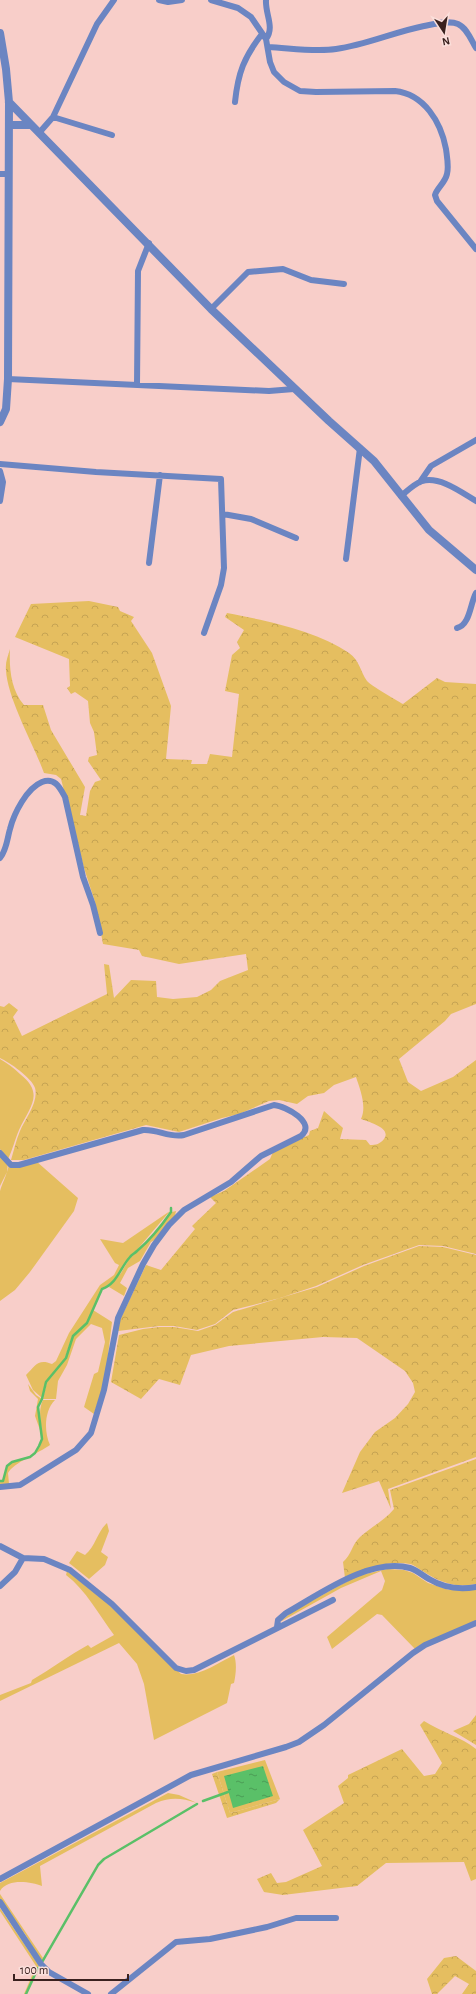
<svg xmlns="http://www.w3.org/2000/svg" width="476" height="1994" viewBox="0 0 476 1994" font-family="'Alegreya Sans',sans-serif">
	<style>
		.grass { fill: #e5be60 }
		.forest { fill: url(#forest-crowns) }
		.water { fill: url(#water-ripples) }
		.lines { fill: none; stroke-linecap: round; stroke-linejoin: round }
		.stream { stroke: #5ac068; stroke-width: 2.5 }
		.minor { stroke: #6b85c2; stroke-width: 6 }
		.tertiary { stroke: #6b85c2; stroke-width: 8 }
	</style>
	<defs>
		<pattern id="forest-crowns" width="20" height="18" patternUnits="userSpaceOnUse"><rect width="20" height="18" fill="#e5be60"/><path d="M2 6a3 3 0 1 1 6 0M12 15a3 3 0 1 1 6 0" fill="none" stroke="#c5a353"/></pattern>
		<pattern id="water-ripples" width="26" height="14" patternUnits="userSpaceOnUse"><rect width="26" height="14" fill="#5ac068"/><path d="M2 4q2-2 4 0t4 0M15 11q2-2 4 0t4 0" fill="none" stroke="#4b9c55"/></pattern>
	</defs>
	<rect width="100%" height="100%" fill="#f8cec9"/>
	<path class="grass" d="M0,1059C7,1063 14,1068 20,1074C45,1094 30,1106 19,1130C15,1139 13,1149 8,1159L0,1149Z
		M0,1154L8,1163L7,1172L0,1186Z
		M36,1161L78,1198L74,1211L30,1272L15,1290L0,1301V1191C3,1181 8,1173 9,1163Z
		M170,1211L136,1251C121,1261 119,1282 102,1288L87,1322L72,1336L65,1358L46,1382L42,1398L33,1390L26,1375C35,1366 38,1358 52,1364L56,1361L69,1333L100,1285L114,1275L119,1265L115,1263L100,1239L123,1243Z
		M176,1211L174,1220L159,1238L151,1242L140,1261L128,1268L120,1283L127,1288L124,1296L109,1287L121,1273L131,1256L137,1252L172,1212Z
		M93,1310L112,1322L105,1380L94,1414L84,1407L94,1374L98,1372L105,1342L102,1328L91,1324L76,1339L67,1365L58,1381L56,1399H43L47,1382L66,1358L73,1336L88,1323Z
		M28,1384L36,1395L42,1399L38,1407L41,1433L35,1416L38,1399L30,1391Z
		M43,1400H55C44,1411 44,1432 50,1445C39,1453 13,1463 8,1473L9,1484H0V1481H3C5,1477 6,1470 8,1466C15,1456 31,1462 39,1448C47,1432 35,1416 43,1400Z
		M107,1523L109,1531L101,1552L108,1557L105,1565L89,1579L69,1563L77,1551L85,1555C96,1546 97,1532 107,1523Z
		M387,1569L404,1570L413,1573L428,1583L449,1590L476,1589V1621L415,1649L382,1615L377,1614L332,1649L327,1637L382,1590L385,1581L381,1571L341,1588L280,1622L293,1611L357,1576Z
		M67,1571L105,1601L181,1674C199,1677 218,1663 234,1655C237,1663 236,1674 234,1683L231,1684L227,1703L154,1740L144,1684L137,1664L119,1643L0,1701V1695L31,1683L32,1680C51,1669 68,1656 88,1645L91,1648L114,1635C99,1615 86,1590 66,1575Z
		M265,1760L280,1799L230,1813L217,1772Z
		M168,1793L179,1795L197,1803C181,1798 171,1797 156,1803L40,1866L42,1886C31,1882 8,1878 0,1891V1883Z
		M0,1894L43,1958L41,1961L25,1934L0,1899Z
		M0,1908L39,1966L25,1994H24L36,1966L0,1911Z"/>
	<path class="forest" d="M89,601L118,607L120,611L134,617L131,621L152,653L171,706L166,759L192,760L191,764H207L210,754L232,757L239,694L225,691L232,655L240,648L237,642L244,630L225,617L227,613C264,620 318,631 349,653C360,661 360,671 367,681C370,685 396,700 403,704L437,678L445,682L476,684V1004L451,1014L445,1021L399,1059L408,1082L421,1091L453,1077L476,1060V1254L443,1246L419,1245L363,1265L316,1286L280,1298L233,1310L215,1324L197,1330L174,1326H159L118,1331L120,1320L146,1265L161,1270L195,1229L192,1226L216,1203L210,1197L224,1191L270,1159L273,1152L309,1135L310,1131L318,1128L324,1111L343,1128L340,1139L366,1140L370,1145C376,1145 380,1144 384,1139C392,1128 369,1122 361,1119C367,1107 360,1089 356,1077L334,1085L324,1093L308,1096L297,1104L279,1100L269,1101L239,1114L222,1118L179,1132L146,1125L24,1160H11C14,1150 16,1140 20,1131C25,1119 39,1102 35,1088C32,1078 9,1062 0,1058V1006L4,1007L9,1003L18,1010L13,1017L22,1036L107,994L104,964L109,965L114,998L131,980L156,981L157,997L173,999L197,997L211,990L220,981L248,970L246,954L179,964L142,956L139,950L103,944L95,902L84,868L61,779L56,775L44,773C34,745 7,698 6,670C5,663 8,656 10,649C9,668 11,690 24,705H43L51,730L85,787L80,815L86,816L90,791L95,782L101,780L88,761L89,757L97,755L94,732L90,723L88,701L75,692L71,694L67,688L70,686L69,659L15,637L31,604Z
		M419,1246L443,1247L476,1255V1457L388,1489L391,1509L379,1481L342,1493L360,1452L375,1432L395,1418L408,1404L415,1392L413,1383L405,1371L357,1338L323,1337L229,1346L191,1355L180,1385L159,1379L141,1399L111,1382L119,1335L143,1329L159,1327H174L198,1331L215,1325L233,1312L317,1287L364,1266Z
		M476,1459V1584C455,1588 442,1583 424,1572C420,1570 415,1565 410,1564C388,1560 364,1569 345,1578L343,1562C352,1554 351,1546 360,1537C371,1527 384,1521 394,1509L390,1490Z
		M476,1715V1745L453,1731L469,1724Z
		M424,1721C441,1732 461,1737 476,1749V1879L471,1881L464,1862L386,1863L357,1886L283,1895L264,1892L257,1879L271,1873L277,1883L286,1882L322,1866L303,1830L344,1803L338,1786L348,1778V1775L402,1749L424,1776L435,1774L442,1763L420,1725Z
		M217,1772L230,1813L280,1799L276,1803L227,1818L212,1774Z
		M456,1956L476,1971V1994H462L469,1984L455,1976L437,1994H432L427,1979L444,1958Z"/>
	<path class="water" d="M263,1766L273,1796L233,1808L224,1776Z"/>
	<g class="lines">
		<path class="stream" d="M0,1481H3L7,1466L12,1462L30,1457L35,1453L39,1446L42,1439L38,1407L42,1399L46,1382L66,1358L73,1336L87,1323L102,1289C117,1284 120,1268 130,1257C132,1254 134,1254 137,1251C149,1241 162,1225 171,1212V1208
			M203,1801L228,1792
			M42,1962L98,1865L104,1859L197,1804
			M26,1994L38,1968"/>
		<path class="minor" d="M159,0L168,2L182,0
			M211,0L238,8L251,17L266,39L270,62L274,72L284,82L300,91L316,92L395,91C424,94 441,122 446,149C447,157 449,167 447,174C445,183 437,188 435,195L437,201L476,249
			M266,0C265,14 275,27 266,39
			M268,47C290,48 314,52 336,49C366,45 394,32 424,26C434,24 449,20 458,24C467,28 471,40 476,48
			M235,102C238,73 244,57 262,34
			M53,117L112,135
			M39,133L53,117L97,24L114,0
			M0,174H9
			M211,309L248,272L283,269L311,280L344,284
			M8,379L269,391L294,389
			M137,385L138,271L149,243
			M0,464L96,472L221,479L224,568L221,585L204,633
			M0,471L3,482L0,501
			M420,482L431,466L476,440
			M401,496C407,491 414,484 422,481C440,476 461,492 476,501
			M223,514L251,519L296,538
			M346,559L360,448
			M149,563L160,475
			M457,628C470,625 470,604 476,593
			M0,858C7,849 7,839 10,829C14,813 27,788 42,782C55,777 60,788 65,797L83,877L93,905L100,933
			M0,1153L11,1165H19L143,1130C158,1129 169,1138 184,1135L274,1105C286,1106 317,1123 301,1136L261,1156L231,1182L184,1210L169,1225L154,1245L143,1264L118,1318L104,1390L91,1433L76,1450L20,1485L0,1487
			M0,1546L23,1558L44,1559L70,1570L112,1604L176,1668L186,1671L194,1670L333,1600
			M0,1586L15,1572L23,1558
			M277,1627L278,1620L286,1613C320,1594 370,1557 410,1568C417,1570 423,1576 429,1579C444,1588 459,1590 476,1587
			M0,1879L191,1775L286,1747L299,1742L324,1725L413,1653L425,1645L476,1623
			M0,1902L41,1964L49,1972L88,1994
			M111,1994L176,1942L210,1939L267,1927L296,1918H336"/>
		<path class="tertiary" d="M0,33L6,69L9,102L8,379L6,409L0,422
			M9,102L211,309L329,421L374,461L429,530L476,570
			M9,125H31"/>
	</g>
	<g transform="translate(444 32) rotate(168)" stroke="#fbdfdb" stroke-width="3" paint-order="stroke">
	<path d="M0-3L7 15L0 10L-7 15Z" fill="#3a211e"/>
	<text y="-6" font-size="11" font-weight="bold" text-anchor="middle" fill="#3a211e">N</text>
	</g>
	<path d="M14 1974v6h114v-6" fill="none" stroke="#3a211e" stroke-width="2"/>
	<text x="20" y="1974" font-size="12" fill="#3a211e" stroke="#fbdfdb" stroke-width="3" paint-order="stroke">100 m</text>
</svg>
